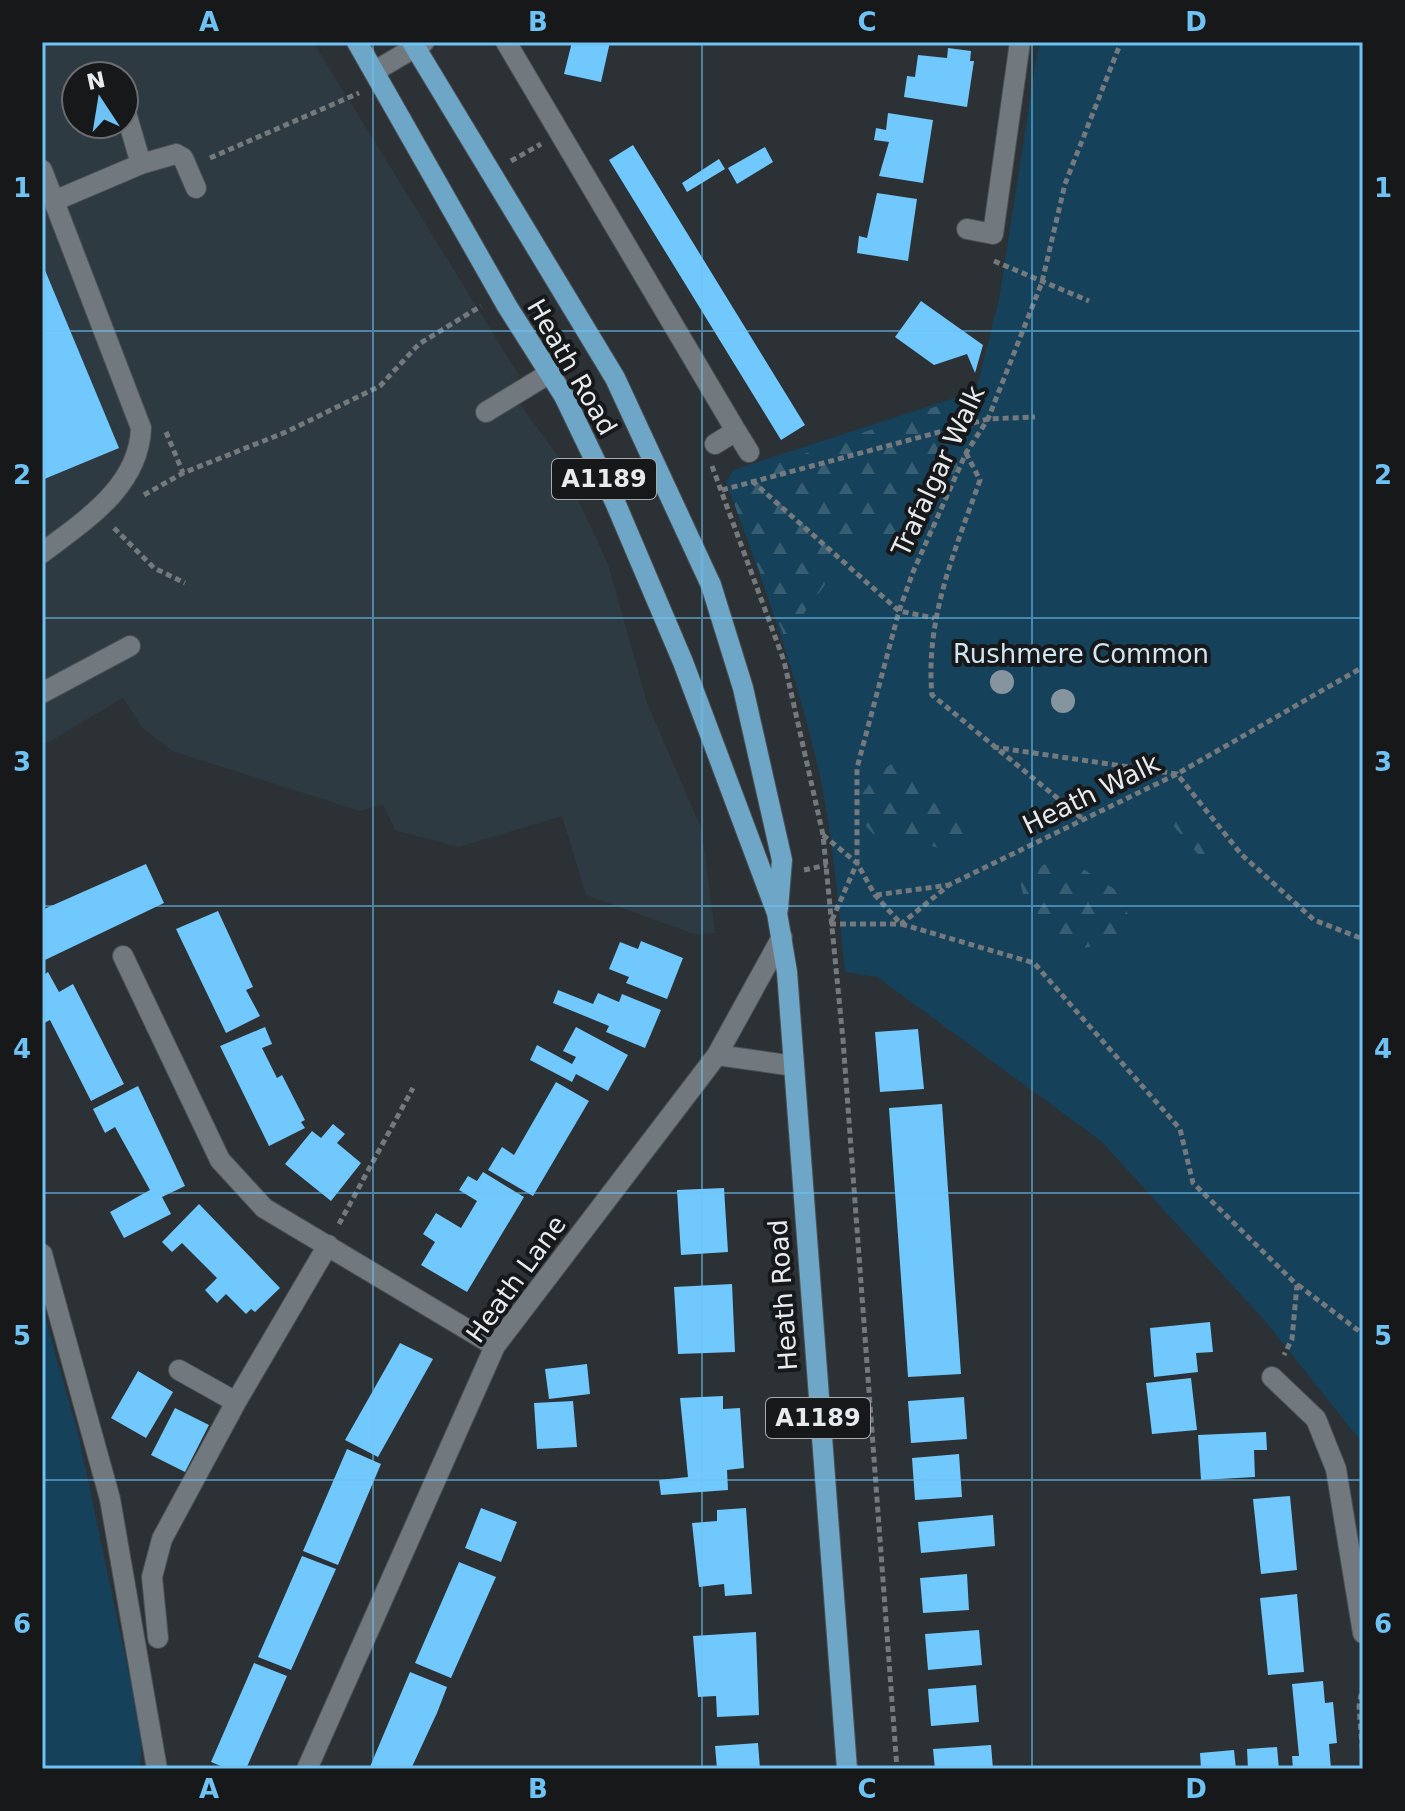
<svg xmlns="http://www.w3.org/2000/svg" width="1405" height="1811" viewBox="0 0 1405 1811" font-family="'DejaVu Sans',sans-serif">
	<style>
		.built { fill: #2e3a42; fill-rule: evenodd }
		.green { fill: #15415a }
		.forest { fill: url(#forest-firs) }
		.building { fill: #70c8fd }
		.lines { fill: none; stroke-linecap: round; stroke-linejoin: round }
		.minor-casing { stroke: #4a5053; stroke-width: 22 }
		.major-casing { stroke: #4a5053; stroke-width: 22 }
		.path { stroke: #74797d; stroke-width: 5; stroke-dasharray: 6 4; stroke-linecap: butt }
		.minor { stroke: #72797e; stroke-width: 20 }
		.major { stroke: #6ea6c8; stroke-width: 20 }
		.tree { fill: #86949d }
		.grid { fill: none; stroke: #6fc2f4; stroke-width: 2; stroke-opacity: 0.55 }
		.labels { text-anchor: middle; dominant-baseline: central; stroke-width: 8; stroke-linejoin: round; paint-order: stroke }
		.shield { fill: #16181a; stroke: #a8acae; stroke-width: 2 }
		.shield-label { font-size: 24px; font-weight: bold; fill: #e7ebee }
		.street-label { font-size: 26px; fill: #e7ebee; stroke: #16181a }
		.park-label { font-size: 26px; fill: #d0e5f2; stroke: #16181a }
		.neatline { fill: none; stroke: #6fc2f4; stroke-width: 3 }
		.grid-label { font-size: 26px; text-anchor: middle; font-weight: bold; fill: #6fc2f4 }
	</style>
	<defs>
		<pattern id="forest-firs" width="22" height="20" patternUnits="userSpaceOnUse" patternTransform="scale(2)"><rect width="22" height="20" fill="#15415a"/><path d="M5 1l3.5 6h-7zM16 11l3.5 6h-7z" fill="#375d72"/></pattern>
	</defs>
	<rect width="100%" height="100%" fill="#2b3135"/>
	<path class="built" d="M42,42H313L519,375L512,393L559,458L608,564L647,703L702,830L715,933L694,934L586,895L562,816L459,847L395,830L383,804L360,811L172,751L142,727L123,698L42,746ZM76,76H124V124H76Z"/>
	<path class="green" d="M1039,42H1363V1444L1265,1321L1101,1141L877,977L845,972C838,904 833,834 818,767C795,669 761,576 726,482L733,470L976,391L999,299Z
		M42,1307L78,1433L142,1736L140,1769H42Z"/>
	<path class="forest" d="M954,400L969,436L930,536L855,544L785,639L726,482Z
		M897,760L971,812L963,852L875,836L851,809L877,774Z
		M1182,806L1220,852L1213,871L1169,821Z
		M1063,856L1119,892L1137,937L1075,950L1025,904L1019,876Z"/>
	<path class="building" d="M572,42H610L601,82L564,74Z
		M948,48L971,51L970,61H974L967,107L904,97L907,76L915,77L918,55L947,58Z
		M888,113L933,120L923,183L879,176L889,142L874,140L876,128L886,130Z
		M633,145L805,425L781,440L609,160Z
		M765,147L773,162L737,184L728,168Z
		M719,159L725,169L687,192L682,183Z
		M877,193L917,199L908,261L857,253L859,236L867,238Z
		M42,263L119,448L42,480Z
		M921,301L983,345L975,373L967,354L934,365L895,337Z
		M146,864L164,903L45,960L42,910Z
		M218,911L253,987L246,990L260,1016L226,1033L176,929Z
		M641,941L683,958L667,999L626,983L629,977L609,969L620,942L638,949Z
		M48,972L59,992L73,984L124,1084L91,1101L50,1020L42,1024V976Z
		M558,990L593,1004L598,993L619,1002L622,994L661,1010L645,1048L606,1032L609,1026L553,1003Z
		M265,1027L272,1044L262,1048L277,1078L282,1075L305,1120L301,1122L305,1128L269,1146L220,1046Z
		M576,1027L628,1055L608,1091L576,1074L572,1082L530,1060L537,1045L572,1064L576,1057L563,1051Z
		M918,1029L924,1089L880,1092L875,1032Z
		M556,1082L589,1101L533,1196L488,1170L502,1147L514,1155Z
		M138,1086L185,1186L162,1197L171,1214L124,1238L110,1212L150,1190L115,1127L105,1133L93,1109Z
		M942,1104L961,1374L908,1377L889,1108Z
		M333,1124L345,1134L337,1143L361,1163L331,1201L285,1164L312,1131L321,1138Z
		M483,1172L524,1197L467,1292L421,1265L435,1242L423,1234L436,1213L461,1228L477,1201L459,1190L468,1176L477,1181Z
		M724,1188L728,1252L681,1255L677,1190Z
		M199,1204L280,1288L255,1312L251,1309L246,1314L226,1294L217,1303L205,1290L217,1278L182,1243L172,1252L162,1242Z
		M732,1284L735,1352L678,1354L674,1287Z
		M1210,1322L1213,1352L1196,1353L1198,1372L1154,1377L1150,1328Z
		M400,1343L433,1359L378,1457L345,1440Z
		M587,1364L590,1394L549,1399L545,1369Z
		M138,1371L173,1392L146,1438L111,1418Z
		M1191,1378L1197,1430L1152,1434L1146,1383Z
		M723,1396V1409L740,1408L744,1468L727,1470L728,1490L661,1495L659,1480L688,1477L680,1398Z
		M964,1397L967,1439L911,1443L908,1401Z
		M573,1401L577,1447L537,1449L534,1403Z
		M175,1408L209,1425L185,1472L151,1455Z
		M1266,1432L1267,1450H1254L1255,1477L1201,1480L1198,1435Z
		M347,1449L381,1464L338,1565L303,1551Z
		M959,1454L962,1497L915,1500L912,1458Z
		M1290,1496L1297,1570L1261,1574L1253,1499Z
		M481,1508L517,1522L501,1562L465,1548Z
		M746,1508L752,1594L725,1596L724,1584L699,1587L692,1523L717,1521V1510Z
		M993,1515L995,1546L921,1553L918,1522Z
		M302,1556L336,1569L291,1670L258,1657Z
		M459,1562L496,1577L451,1678L415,1663Z
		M967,1574L969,1610L923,1613L920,1578Z
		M1297,1594L1304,1672L1268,1675L1260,1598Z
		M979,1630L982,1665L928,1670L925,1634Z
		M756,1632L759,1715L717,1717L716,1696L698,1697L693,1636Z
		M254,1663L287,1676L246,1769H228L211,1762Z
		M410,1672L447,1687L437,1713L411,1769H369Z
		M1323,1681L1325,1703L1333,1702L1337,1743L1329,1744L1331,1769H1293L1292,1756H1299L1292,1684Z
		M976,1685L979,1722L931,1726L928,1689Z
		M758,1743L760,1769H717L715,1746Z
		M991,1745L993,1769H935L933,1749Z
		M1277,1747L1279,1769H1248L1247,1749Z
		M1234,1750L1236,1769H1201L1200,1753Z"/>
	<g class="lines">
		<defs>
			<path id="minor" d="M506,42L736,431L715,444
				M375,71L424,42
				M141,164L176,154L183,158L196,188
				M42,170L141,428C139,487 84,521 42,553
				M54,201L141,164L124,106
				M967,229L993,234L1020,42
				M486,412L550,373
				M736,431L749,452
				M42,693L130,646
				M123,956L220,1160L264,1208L495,1346
				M717,1055L794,1066
				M42,1254L110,1499L157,1769
				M179,1370L236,1402L328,1245
				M1272,1377L1316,1419L1336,1469L1363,1633
				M158,1638L152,1577L162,1539L236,1402
				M307,1769L495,1346L717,1055L782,937"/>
			<path id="major" d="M357,42L507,306L564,396L615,502L683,662L777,913L787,972L847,1769
				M412,42L615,378L711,585L743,688L782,860L778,909"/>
		</defs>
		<use href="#minor" class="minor-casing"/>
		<use href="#major" class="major-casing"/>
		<path class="path" d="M210,158L359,93
			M511,161L541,144
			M994,261L1089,301
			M166,432L183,473
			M966,453L980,480C955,551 925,618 932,695L1084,820
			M712,466L784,661L823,835L843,1040L897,1769
			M752,481L899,611L934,618
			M722,490L988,419L1035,417
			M144,495L183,473L286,432L380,386L419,344L481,306
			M114,528L154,568L185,583
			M993,747L1177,774L1241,854L1314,920L1363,939
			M823,835L857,863L875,895L901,924L1034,963L1180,1129L1193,1183L1297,1285L1292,1339L1284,1355
			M804,870L827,865
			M876,895L949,885
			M832,920L857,863V768L899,611L913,572L966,453L988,419L1042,282L1065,184L1121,42
			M830,924H901L949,885L1177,774L1363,667
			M339,1224L413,1088
			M1298,1285L1363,1334
			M1363,1684L1359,1706L1363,1760"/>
		<use href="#minor" class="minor"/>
		<use href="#major" class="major"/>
	</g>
	<g class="tree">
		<circle cx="1002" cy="682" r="12"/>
		<circle cx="1063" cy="701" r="12"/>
	</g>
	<path class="grid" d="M373,42V1769M702,42V1769M1032,42V1769M42,331H1363M42,618H1363M42,906H1363M42,1193H1363M42,1480H1363"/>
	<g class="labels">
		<g class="shield">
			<rect x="552" y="459" width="104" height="40" rx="6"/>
			<rect x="766" y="1398" width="104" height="40" rx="6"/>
		</g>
		<g class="shield-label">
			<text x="604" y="479">A1189</text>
			<text x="818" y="1418">A1189</text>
		</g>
		<g class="street-label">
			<text transform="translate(572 367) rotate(60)">Heath Road</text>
			<text transform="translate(938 471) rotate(-65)">Trafalgar Walk</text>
			<text transform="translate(1091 794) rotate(-26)">Heath Walk</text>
			<text transform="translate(516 1279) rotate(-54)">Heath Lane</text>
			<text transform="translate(783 1295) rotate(-94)">Heath Road</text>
		</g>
		<g class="park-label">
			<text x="1081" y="654">Rushmere Common</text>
		</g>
	</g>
	<rect width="1405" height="1811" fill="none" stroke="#16181a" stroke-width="88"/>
	<g transform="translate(100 100) rotate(348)"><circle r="38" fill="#16181a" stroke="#6a6c6f" stroke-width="2"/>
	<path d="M0-6L14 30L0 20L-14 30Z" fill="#6fc2f4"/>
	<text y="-12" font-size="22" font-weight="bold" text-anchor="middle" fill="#e7ebee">N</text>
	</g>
	<rect x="44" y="44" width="1317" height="1723" class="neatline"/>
	<g class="grid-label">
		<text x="209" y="31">A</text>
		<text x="538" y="31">B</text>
		<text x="867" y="31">C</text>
		<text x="1196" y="31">D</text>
		<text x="22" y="197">1</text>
		<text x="1383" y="197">1</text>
		<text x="22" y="484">2</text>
		<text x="1383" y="484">2</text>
		<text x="22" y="771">3</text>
		<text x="1383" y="771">3</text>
		<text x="22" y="1058">4</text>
		<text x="1383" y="1058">4</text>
		<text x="22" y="1345">5</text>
		<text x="1383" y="1345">5</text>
		<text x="22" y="1633">6</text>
		<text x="1383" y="1633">6</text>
		<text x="209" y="1798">A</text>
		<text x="538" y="1798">B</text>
		<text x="867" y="1798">C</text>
		<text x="1196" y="1798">D</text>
	</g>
</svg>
